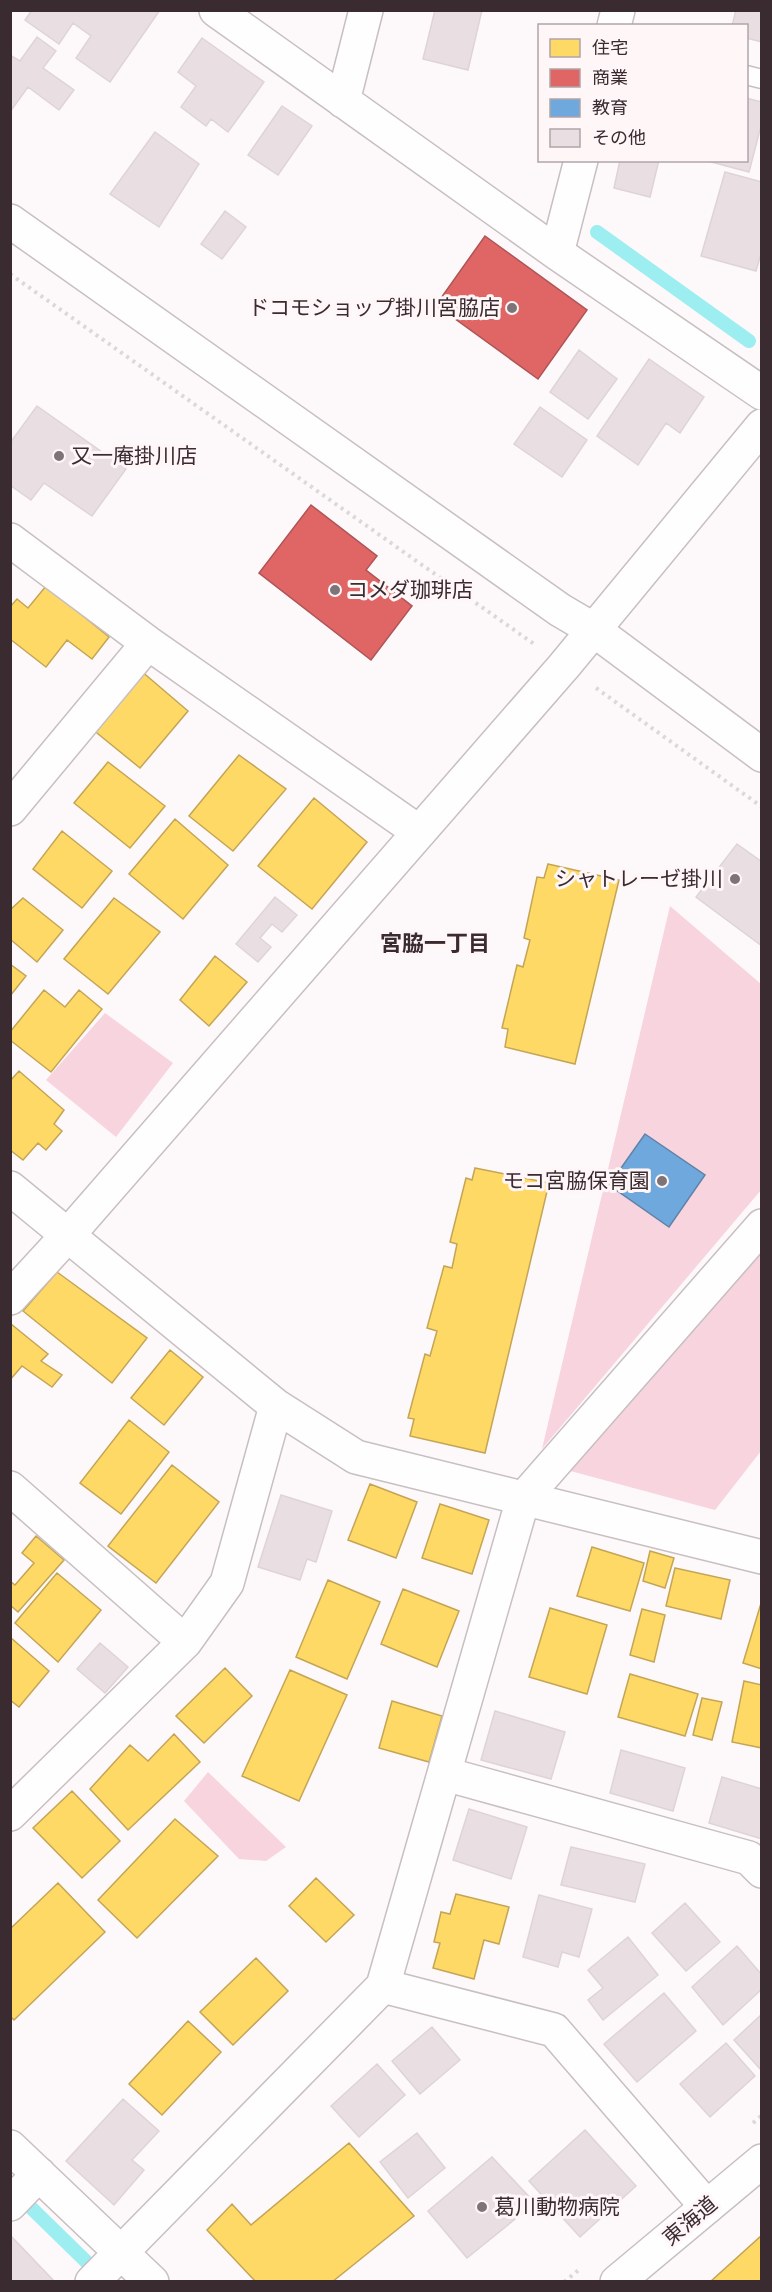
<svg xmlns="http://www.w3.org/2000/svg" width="772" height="2292" viewBox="0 0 772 2292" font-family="Jost,'Noto Sans JP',sans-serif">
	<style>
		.green { fill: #f7d4de }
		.homes { fill: #ffd966; stroke: #c4a556; stroke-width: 1.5 }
		.shops { fill: #e06666; stroke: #ae5456; stroke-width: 1.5 }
		.schools { fill: #6fa8dc; stroke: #5f82a8; stroke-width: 1.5 }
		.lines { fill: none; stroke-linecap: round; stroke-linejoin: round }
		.stream { stroke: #9ceef0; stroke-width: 14 }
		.building { fill: #e9dfe3; stroke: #ded4d6; stroke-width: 1.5 }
		.service-casing { stroke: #c8bfc1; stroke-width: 21 }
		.minor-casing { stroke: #c8bfc1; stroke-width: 36 }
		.tertiary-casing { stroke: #c8bfc1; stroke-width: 36 }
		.secondary-casing { stroke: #c8bfc1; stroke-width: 36 }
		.path { stroke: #dad9d9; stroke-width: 4; stroke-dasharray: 3 4.5; stroke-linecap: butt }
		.service { stroke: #fffefe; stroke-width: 18 }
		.minor { stroke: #fffefe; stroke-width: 33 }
		.tertiary { stroke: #fffefe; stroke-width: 33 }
		.secondary { stroke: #fffefe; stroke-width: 33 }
		.poi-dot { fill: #7e7376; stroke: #fff6f8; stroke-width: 2 }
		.labels { text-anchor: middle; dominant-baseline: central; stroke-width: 6; stroke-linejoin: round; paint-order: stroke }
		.poi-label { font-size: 21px; fill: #3a2b30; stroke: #fff6f8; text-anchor: end }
		.street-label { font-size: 21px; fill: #3a2b30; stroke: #fff6f8 }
		.neighbourhood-label { font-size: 22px; font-weight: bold; fill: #3a2b30; stroke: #fff6f8 }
	</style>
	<rect width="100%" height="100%" fill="#fdf8f9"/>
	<path class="green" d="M670,906L761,984V1190L542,1449Z
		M105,1013L173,1063L116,1137L46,1080Z
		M761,1246V1451L715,1510L552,1466Z
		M208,1772L286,1847L266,1861L239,1859L184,1801Z"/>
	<path class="homes" d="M46,586L109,637L92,659L67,640L46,667L10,639V607L17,599L28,608Z
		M140,670L188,711L140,768L92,729Z
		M239,755L286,789L233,851L189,816Z
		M108,762L165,806L130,848L74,803Z
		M314,798L367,842L312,909L258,866Z
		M175,819L228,865L183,919L129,874Z
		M62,831L112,871L82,908L33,869Z
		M548,864L619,880L575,1064L505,1047L508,1029L502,1028L517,965L523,967L530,940L524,938L537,877L544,878Z
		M23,898L63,930L37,962L10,939V910Z
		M114,898L160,932L108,994L64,959Z
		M215,956L247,982L209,1026L180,1000Z
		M10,964L26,976L10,996Z
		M44,990L65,1007L79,990L102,1009L51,1072L10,1040V1032Z
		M19,1071L64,1110L54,1124L62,1131L46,1150L38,1143L23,1160L10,1150V1081Z
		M475,1168L549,1183L485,1453L410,1436L414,1419L408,1418L425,1354L430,1356L437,1331L427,1328L444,1266L452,1268L457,1244L450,1242L466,1178L472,1180Z
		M57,1272L147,1338L112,1383L23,1311Z
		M11,1324L48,1354L41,1361L62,1375L52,1387L22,1366L10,1380Z
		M170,1350L203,1377L164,1425L131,1398Z
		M129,1420L169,1452L121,1514L80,1483Z
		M172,1465L219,1502L156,1583L108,1546Z
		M370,1484L417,1502L396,1558L348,1540Z
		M440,1504L489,1520L472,1574L422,1558Z
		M36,1536L64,1560L18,1612L10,1605V1581L15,1585L34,1563L22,1553Z
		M592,1547L644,1563L630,1611L577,1596Z
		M650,1551L674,1558L665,1588L643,1581Z
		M675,1568L730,1580L721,1619L666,1606Z
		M57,1573L101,1610L58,1662L15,1623Z
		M328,1580L380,1602L347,1679L296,1657Z
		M403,1589L459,1611L437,1667L381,1644Z
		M762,1600V1669L743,1663Z
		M550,1608L607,1625L587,1694L529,1677Z
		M642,1609L665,1615L654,1662L630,1655Z
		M10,1637L49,1671L19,1707L10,1700Z
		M225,1668L252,1696L204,1743L176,1716Z
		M290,1670L347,1695L299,1801L242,1776Z
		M630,1674L698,1694L685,1736L618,1717Z
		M744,1681L762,1685V1748L732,1742Z
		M702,1698L722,1702L712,1740L693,1735Z
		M392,1701L442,1716L429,1762L379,1748Z
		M174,1734L200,1762L128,1830L90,1789L130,1745L148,1761Z
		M72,1791L120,1841L82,1878L33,1828Z
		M175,1819L218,1856L137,1938L98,1900Z
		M316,1878L354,1915L326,1942L289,1906Z
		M58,1883L105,1932L14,2020L10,2016V1929Z
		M456,1894L509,1907L499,1944L484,1940L474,1979L433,1968L440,1943L434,1942L441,1912L450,1914Z
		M256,1958L288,1991L233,2045L200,2012Z
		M188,2021L221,2052L162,2115L129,2084Z
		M349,2143L414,2216L332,2282H256L207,2230L232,2204L251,2225Z
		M761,2236L762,2282H710Z"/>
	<path class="shops" d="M485,236L587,310L538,379L436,305Z
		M311,505L377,556L366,570L412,606L371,660L259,573Z"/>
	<path class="schools" d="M645,1134L705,1175L669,1227L609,1185Z"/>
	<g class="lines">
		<path class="stream" d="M597,232L749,341
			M18,2195L101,2276"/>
	</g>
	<path class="building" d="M32,10H160L110,82L76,58L91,36L73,23L59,44L25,20Z
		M435,10H482L468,70L423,59Z
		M736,10H762V42L746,38V26H732Z
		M37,37L56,51L43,68L74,90L59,110L28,87L10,112V55L20,61Z
		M202,38L264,82L228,132L211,119L206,126L181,107L196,86L178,72Z
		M746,98L762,102V122L749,172L711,162V160H746Z
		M282,106L312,126L278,175L248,155Z
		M155,132L199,164L159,227L110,194Z
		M620,160H659L650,197L614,188Z
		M725,172L762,182V250L756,271L701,256Z
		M225,211L246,227L222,259L201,244Z
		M579,350L617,379L588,419L550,392Z
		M649,359L704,397L680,433L666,423L638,465L597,436Z
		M37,406L126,469L92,516L44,483L31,500L10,485V443Z
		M540,407L587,440L562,477L514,444Z
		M737,844L762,862V946L696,897Z
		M275,897L297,915L282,932L272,924L260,938L271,947L258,962L236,944Z
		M281,1495L332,1511L316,1562L307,1559L300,1580L258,1567Z
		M100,1643L128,1667L105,1693L77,1669Z
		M495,1711L565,1732L551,1779L481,1760Z
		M621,1750L685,1768L673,1811L610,1793Z
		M722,1777L762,1789V1839L709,1823Z
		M469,1809L527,1827L511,1879L453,1860Z
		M571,1847L645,1864L635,1902L561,1885Z
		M539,1895L592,1909L579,1957L562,1952L558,1967L523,1957Z
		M685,1903L720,1942L686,1971L652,1933Z
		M628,1937L658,1975L603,2020L588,2000L603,1988L588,1970Z
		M737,1946L762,1975V1989L723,2025L692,1987Z
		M664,1993L696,2031L637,2082L604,2044Z
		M762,2014V2071L734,2040Z
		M432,2027L460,2060L420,2094L392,2061Z
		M726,2043L755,2076L710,2117L680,2084Z
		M377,2064L405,2095L359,2137L331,2106Z
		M123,2099L159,2131L132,2160L144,2170L114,2205L66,2161Z
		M585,2130L636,2186L580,2237L529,2181Z
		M417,2133L445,2168L408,2198L380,2162Z
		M492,2157L535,2203L467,2258L428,2211Z
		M11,2236L55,2282H10Z"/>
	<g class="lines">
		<defs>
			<path id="service" d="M746,75L762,79"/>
			<path id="minor" d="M216,10L557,253L762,393
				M614,26L618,10
				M343,101L366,10
				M557,253L581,160
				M10,540L148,643L419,832
				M10,809L148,643
				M10,1188L276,1406L356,1457L762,1557
				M10,1298L68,1235
				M10,1488L185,1642
				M445,1774L749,1858L762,1871
				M10,1814L185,1642L227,1583L276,1406
				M383,1986L554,2030L707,2207
				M10,2147L152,2282
				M10,2204L39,2174
				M92,2282L383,1986L523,1499L762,1226"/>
			<path id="tertiary" d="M10,221L560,610L594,630L762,755
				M68,1235L564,666L762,426"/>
			<path id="secondary" d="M617,2282L762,2161"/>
		</defs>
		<use href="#service" class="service-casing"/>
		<use href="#minor" class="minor-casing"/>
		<use href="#tertiary" class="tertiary-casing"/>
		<use href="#secondary" class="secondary-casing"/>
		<path class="path" d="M10,274L534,644
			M596,688L762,807
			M753,2123L762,2115
			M564,2282L580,2269"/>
		<use href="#service" class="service"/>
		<use href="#minor" class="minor"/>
		<use href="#tertiary" class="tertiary"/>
		<use href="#secondary" class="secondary"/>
	</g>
	<g class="poi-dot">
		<circle cx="512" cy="308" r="6"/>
		<circle cx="59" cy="456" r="6"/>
		<circle cx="335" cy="590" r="6"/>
		<circle cx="735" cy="879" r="6"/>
		<circle cx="662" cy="1181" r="6"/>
		<circle cx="482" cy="2207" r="6"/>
	</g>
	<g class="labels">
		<g class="poi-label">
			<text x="500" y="308">ドコモショップ掛川宮脇店</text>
			<text x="71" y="456" text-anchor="start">又一庵掛川店</text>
			<text x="347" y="590" text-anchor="start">コメダ珈琲店</text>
			<text x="723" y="879">シャトレーゼ掛川</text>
			<text x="650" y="1181">モコ宮脇保育園</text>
			<text x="494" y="2207" text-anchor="start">葛川動物病院</text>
		</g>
		<g class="street-label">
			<text transform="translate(690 2221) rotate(-40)">東海道</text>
		</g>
		<g class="neighbourhood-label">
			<text x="435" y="943">宮脇一丁目</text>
		</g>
	</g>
	<rect width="772" height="2292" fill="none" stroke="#3a2b30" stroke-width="24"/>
	<rect x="538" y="24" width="210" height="138" fill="#fff6f8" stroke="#b0a5a8" stroke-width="1.5"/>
	<rect x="550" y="39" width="30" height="18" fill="#ffd966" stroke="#b0a5a8" stroke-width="1.5"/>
	<text x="592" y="54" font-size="18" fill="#3a2b30">住宅</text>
	<rect x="550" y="69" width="30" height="18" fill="#e06666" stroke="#b0a5a8" stroke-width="1.5"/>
	<text x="592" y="84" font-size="18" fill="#3a2b30">商業</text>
	<rect x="550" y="99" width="30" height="18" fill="#6fa8dc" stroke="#b0a5a8" stroke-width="1.5"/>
	<text x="592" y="114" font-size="18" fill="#3a2b30">教育</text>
	<rect x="550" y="129" width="30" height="18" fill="#e9dfe3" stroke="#b0a5a8" stroke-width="1.5"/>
	<text x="592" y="144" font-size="18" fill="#3a2b30">その他</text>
</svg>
